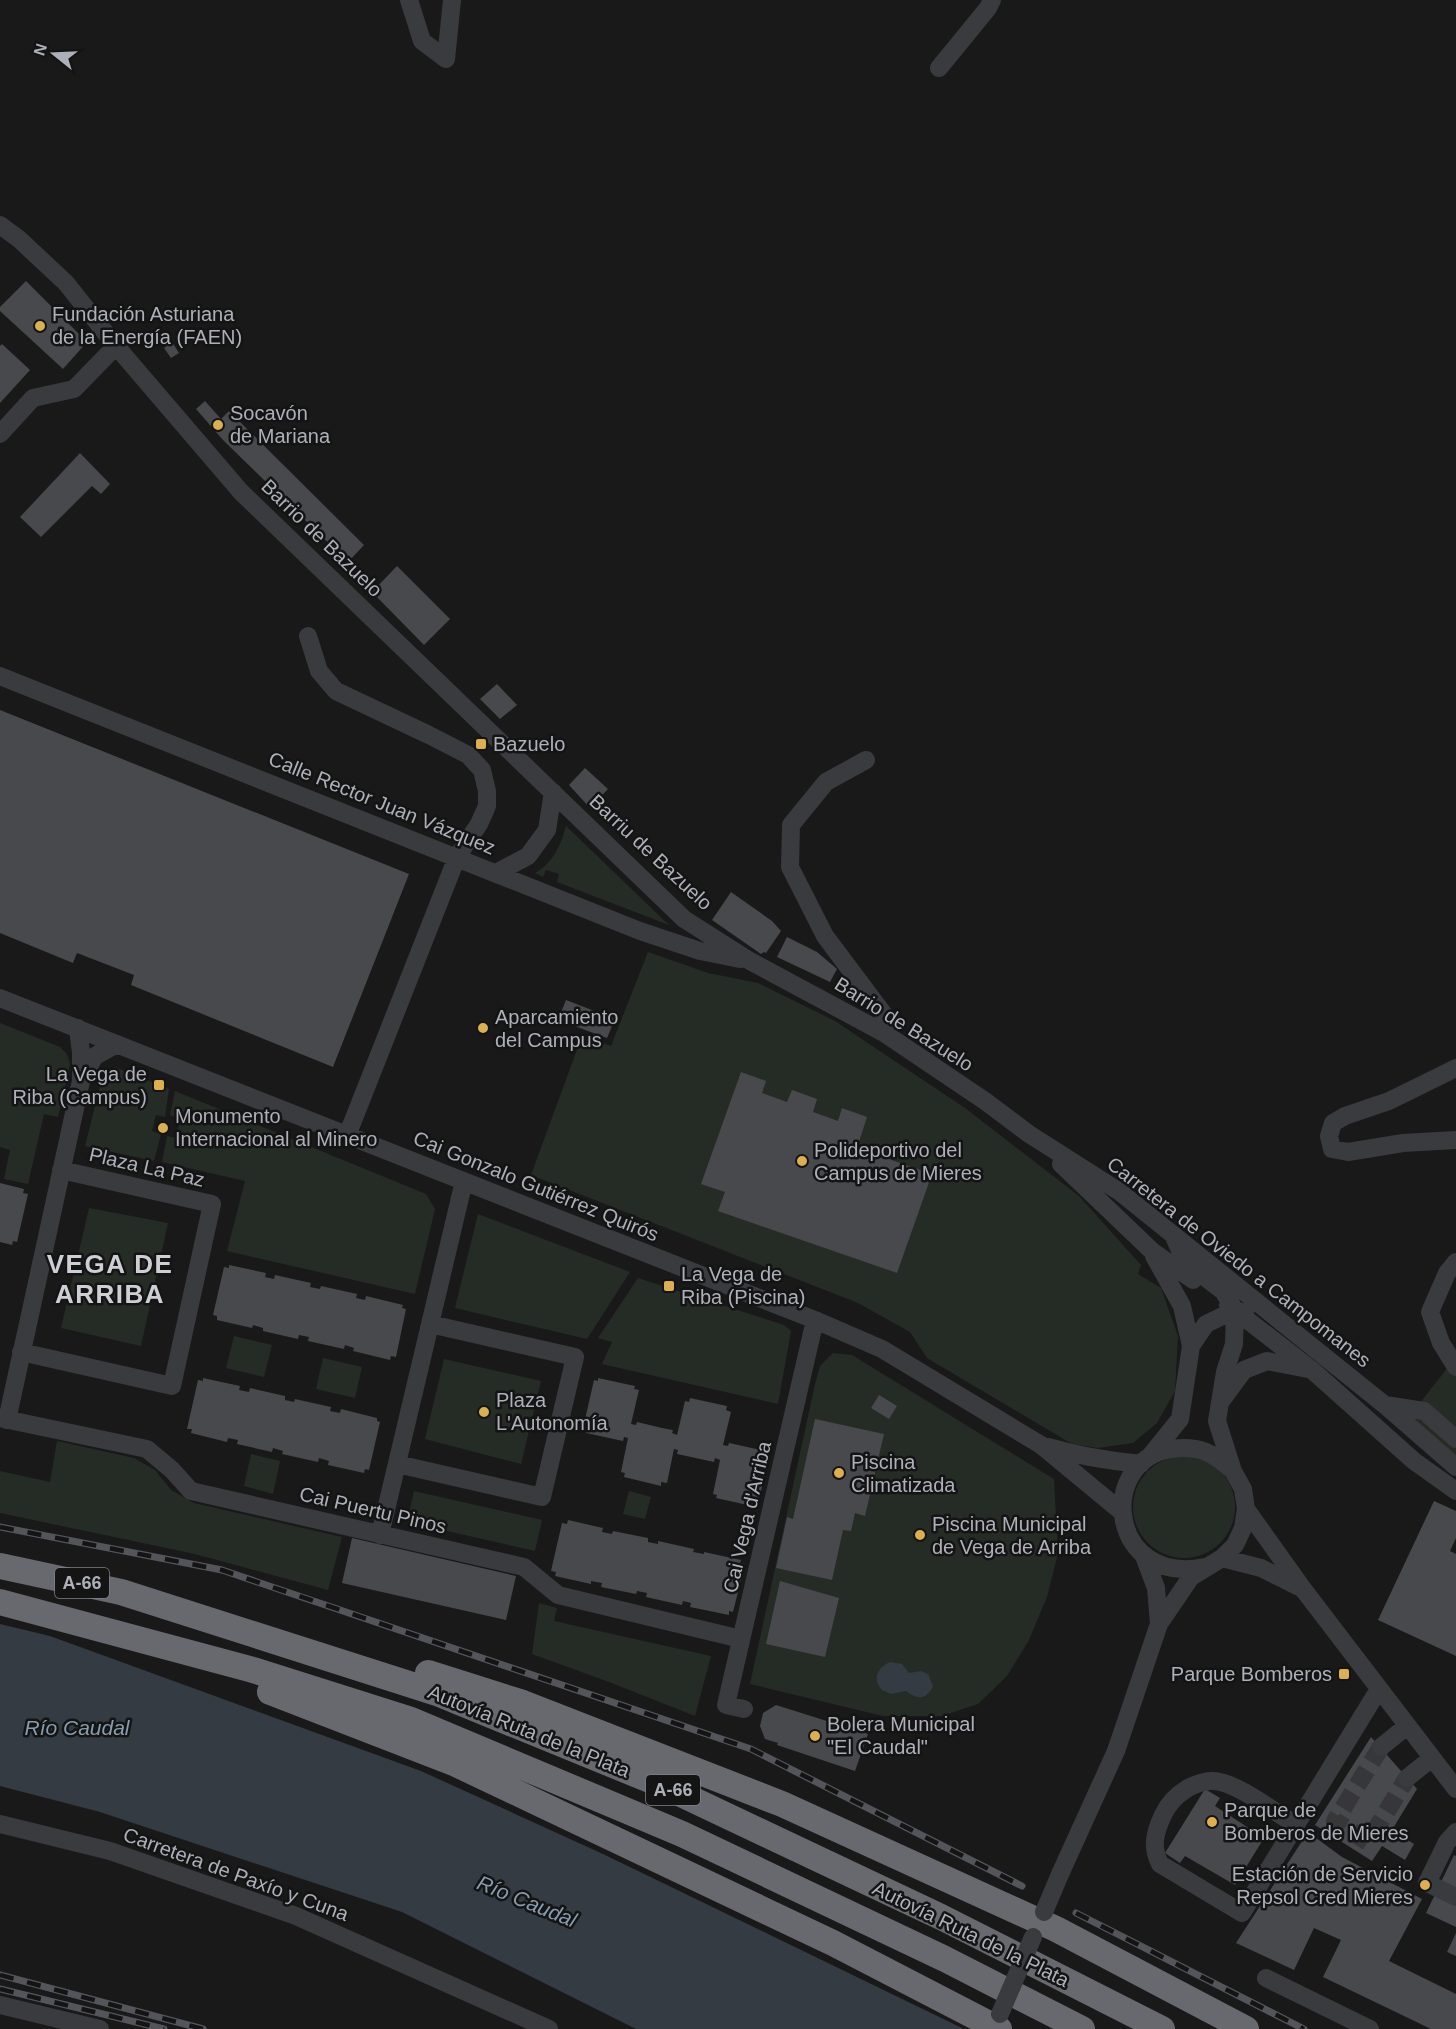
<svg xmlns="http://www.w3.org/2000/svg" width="1456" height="2029" viewBox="0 0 1456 2029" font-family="Helvetica,sans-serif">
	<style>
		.green { fill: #252c26 }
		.water { fill: #343b42 }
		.building { fill: #48494c }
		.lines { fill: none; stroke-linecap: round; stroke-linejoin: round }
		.minor-tunnel { stroke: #37373a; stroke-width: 18; stroke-dasharray: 18 9; stroke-linecap: butt }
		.minor { stroke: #3a3b3f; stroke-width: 18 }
		.highway { stroke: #67696f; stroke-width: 26 }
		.rail-casing { stroke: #53555a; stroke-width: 7 }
		.rail { stroke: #141415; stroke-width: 4.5; stroke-dasharray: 14; stroke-linecap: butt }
		.minor-bridge { stroke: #3a3b3f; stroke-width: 18 }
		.poi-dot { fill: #dcaf4f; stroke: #141415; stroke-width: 2 }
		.labels { text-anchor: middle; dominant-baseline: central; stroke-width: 5; stroke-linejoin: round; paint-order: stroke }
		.shield { fill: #141415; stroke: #7f8187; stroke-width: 1.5 }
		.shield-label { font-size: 18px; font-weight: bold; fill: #adb0b8 }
		.poi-label { font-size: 20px; fill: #adb0b8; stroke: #141415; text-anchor: start }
		.street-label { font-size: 20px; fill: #adb0b8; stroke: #141415 }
		.water-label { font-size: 21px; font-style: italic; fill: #889caf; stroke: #141415 }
		.district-label { font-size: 26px; font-weight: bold; letter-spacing: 1.5px; fill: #cdcfd5; stroke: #141415 }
	</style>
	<rect width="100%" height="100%" fill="#19191a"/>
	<path class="green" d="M566,826L669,925L557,882L559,874L546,870L543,877L535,873C553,863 561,845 566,826Z
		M648,952L708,973L758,983L835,1021L965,1108L1079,1196L1141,1265L1138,1274L1161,1288L1178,1336L1175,1391L1157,1423L1133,1443L1098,1448L1072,1444L927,1358L910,1332L858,1303L531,1175L582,1036L611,1046Z
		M0,1023L60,1047L67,1054L70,1064L58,1117L44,1114L28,1184L4,1179L10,1150L0,1147Z
		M115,1067L169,1089L165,1117L156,1115L152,1131L161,1134L154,1161L85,1146L102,1078L109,1069Z
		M175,1091L426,1194L435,1209L415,1294L227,1251L245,1181L162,1162L167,1136L176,1138L180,1120L170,1115Z
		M89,1208L168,1223L141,1346L61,1328Z
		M478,1214L630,1272L587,1339L455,1308Z
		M638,1278L784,1325L791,1331L778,1404L602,1364L612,1342L598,1338Z
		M234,1336L272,1345L264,1377L226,1368Z
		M833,1353L852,1355L1054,1479L1058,1553L1047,1597L1029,1640L1007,1676L978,1704L942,1716H883L750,1684L815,1384L820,1366Z
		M1456,1357V1468L1401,1427Z
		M323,1358L362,1367L355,1398L316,1389Z
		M444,1359L541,1381L521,1464L425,1439Z
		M57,1441L134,1458L155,1470L171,1490L194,1503L342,1537L328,1590L195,1554L0,1513V1471L50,1482Z
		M251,1454L280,1461L273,1494L244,1486Z
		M1133 1507a51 51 0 1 1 102 0a51 51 0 1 1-102 0Z
		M414,1491L542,1520L535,1551L407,1522Z
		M629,1491L651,1497L645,1519L623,1514Z
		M539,1603L557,1608L554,1621L711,1656L695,1716L609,1682L532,1654Z"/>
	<path class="water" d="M0,1624L50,1636L421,1771L603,1854L964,2029H636L402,1912L100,1812L0,1786Z
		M890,1662L902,1664L909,1673L921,1671L928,1674L933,1686C927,1700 917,1700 906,1691L891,1694L882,1690C872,1679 877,1668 890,1662Z"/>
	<path class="building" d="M26,281L87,342L63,369L0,311V307Z
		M172,342L179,353L171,358L164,348Z
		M2,344L30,370L0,403V346Z
		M205,401L221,419L229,411L364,545L348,562L223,440L196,409Z
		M80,453L110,484L101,494L92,486L41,537L20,517Z
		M397,566L450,619L424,645L372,592Z
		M497,684L517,705L500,719L480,699Z
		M0,710L409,874L333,1067L131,985L134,975L77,953L73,963L0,933Z
		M585,768L608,789L590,808L569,785Z
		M731,892L772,921L781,931L766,953L764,952L761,954L712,920Z
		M787,937L817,952L837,969L830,982L777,957Z
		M566,1000L615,1019L607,1038L558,1020Z
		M741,1072L766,1081L762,1093L787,1102L792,1090L817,1099L813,1112L838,1121L842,1108L867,1117L857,1148L932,1174L897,1273L718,1211L725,1192L701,1184Z
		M0,1183L24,1189L23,1193L28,1194L17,1242L13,1241L12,1245L0,1242Z
		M229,1265L266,1273L265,1277L274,1279L275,1275L311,1283L310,1287L320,1289L321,1286L357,1294L356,1298L365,1300L366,1296L403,1305L402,1308L406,1309L396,1357L391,1356L390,1360L353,1351L354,1348L345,1345L344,1349L308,1341L309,1337L299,1335L298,1339L263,1331V1328L253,1325L252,1328L217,1320V1316L213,1315L224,1267L229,1268Z
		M203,1378L240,1386L239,1390L249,1392L250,1388L285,1396V1400L294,1402L295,1399L331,1407L330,1411L340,1413L341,1409L377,1418V1421L380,1422L369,1470L365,1469L364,1473L328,1465L329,1461L319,1458L318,1462L282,1454L283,1451L273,1448L272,1452L237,1444L238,1440L228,1438L227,1442L191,1433L192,1429H187L198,1380L203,1381Z
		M598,1378L635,1386L634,1389L639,1390L631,1424L636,1425L637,1422L662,1428L673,1430L672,1433L677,1435L685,1401L689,1402L690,1398L727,1406L726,1410L731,1412L723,1445L728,1446L729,1443L765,1451L764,1455L769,1456L758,1504L753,1503L752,1506L716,1498L717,1495L713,1494L720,1460L715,1458L714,1462L677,1454L678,1450L674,1449L667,1483L661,1482V1486L624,1477L625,1473L621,1472L628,1438L624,1437L623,1441L586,1433L587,1429L583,1428L594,1380L598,1381Z
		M879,1395L897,1406L889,1419L871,1408Z
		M815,1419L884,1434L865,1516L855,1513L851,1531L843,1530L832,1580L776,1568L787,1517L793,1519Z
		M1434,1501L1456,1511V1538L1450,1551L1456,1554V1656L1378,1620Z
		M568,1520L603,1528L602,1532L612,1534L613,1531L648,1538V1542L658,1544V1541L694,1549L693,1552L704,1554V1552L741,1560L740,1563L745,1564L733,1612L729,1611V1615L690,1607L691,1603L683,1601L682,1605L646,1597L647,1593L637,1591L636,1594L601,1587L602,1583L591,1581V1584L555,1576L556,1572L551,1571L562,1523L567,1524Z
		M352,1538L516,1576L506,1620L342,1583Z
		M780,1581L839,1598L825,1657L766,1644Z
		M776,1705L868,1734L855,1771L777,1745L778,1743L765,1739L760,1726L763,1713Z
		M1371,1737L1417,1789L1392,1830L1414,1844L1405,1860L1382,1846L1372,1861L1315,1825Z
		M1205,1789L1220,1798L1215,1806L1264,1838L1235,1885L1185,1856L1180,1863L1165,1853Z
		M1308,1832L1342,1857L1422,1899L1389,1961L1456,1994V2029H1431L1323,1977L1341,1940L1314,1928L1294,1970L1236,1943Z
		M1454,1855L1456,1856V1927L1426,1913Z
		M1456,1933V1956L1447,1952Z"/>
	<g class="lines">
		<path class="minor-tunnel" d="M1381,1747L1335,1821L1368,1842L1407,1778"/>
		<path class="minor" d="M409,0L422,41L446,59L452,0
			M939,68L988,8L992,0
			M0,225L19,239L66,283L116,346L241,492L684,919L750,961L884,1033L985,1101L1029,1134L1120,1192L1386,1406L1456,1467
			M0,434L33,398L74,389L116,346
			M308,636L319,671L336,691L429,735L468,755L482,770L487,791V806L479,824L457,857L347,1136
			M0,676L640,931L700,951L740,959
			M866,760L826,782L791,825L790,867L825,936L888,1020L884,1033
			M496,873L528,856L547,830L553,792
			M0,998L815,1320L882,1349L1041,1445L1122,1512
			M1456,1068L1389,1101L1345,1116L1333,1123L1329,1136L1332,1149L1348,1152L1403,1143L1456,1140
			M81,1080L95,1056L117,1044
			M1061,1164L1152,1251L1193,1280
			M1456,1262L1447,1273L1430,1312L1441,1343L1456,1367
			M1228,1305L1312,1370L1414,1461L1456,1491
			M1191,1346L1206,1324L1235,1310L1245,1313
			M21,1352L172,1386L212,1204L61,1170
			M1222,1400L1244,1370L1267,1361L1308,1369
			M1385,1405L1424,1411L1456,1439
			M0,1418L147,1449L172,1470L191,1491L524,1567L558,1595L741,1639
			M7,1420L81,1081V1053L78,1028
			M1048,1447C1079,1456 1109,1461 1141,1464
			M1151,1455L1180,1419L1191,1346L1182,1306L1154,1256
			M397,1464L542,1497L575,1357L430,1324
			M1246,1509L1303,1589L1456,1789
			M380,1535L464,1181
			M1144,1556L1156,1588L1159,1624
			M1222,1558L1261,1568L1301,1588
			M1205,1567C1110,1587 1095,1462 1171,1449C1198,1445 1213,1452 1233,1471
			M744,1709L726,1705L815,1320
			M1381,1747L1407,1726
			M1407,1778L1432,1758
			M0,1824L110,1851L296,1916L549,2029
			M1296,1825C1276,1813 1236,1782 1214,1781C1205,1780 1196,1784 1188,1788C1178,1794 1168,1804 1163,1815C1155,1832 1151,1847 1160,1864L1242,1913L1379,1689
			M1456,1832L1447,1842L1427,1883L1456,1897
			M1061,1872L1116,1751L1159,1624L1191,1577L1222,1558L1235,1545L1243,1528L1246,1509L1243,1489L1233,1471L1217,1421L1225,1372L1234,1344L1235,1310L1223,1291L1185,1262L1175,1239
			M1266,1978L1370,2029
			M0,2005L100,2029"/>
		<path class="highway" d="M0,1566L121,1592L437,1693L662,1785L941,1917L1162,2029
			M0,1602L253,1670L411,1720L682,1834L945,1959L1082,2029
			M428,1673L523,1703L782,1804L1056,1929L1246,2029
			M270,1692L456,1764L833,1943L999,2029"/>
		<defs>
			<path id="rail" d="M0,1527L222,1570L751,1749L1022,1886
				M1076,1913L1304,2029
				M0,1975L203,2029
				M0,1989L164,2029"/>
		</defs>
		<use href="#rail" class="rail-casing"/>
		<use href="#rail" class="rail"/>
		<path class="minor-bridge" d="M1044,1912L1061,1872
			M1000,2014L1033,1937"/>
	</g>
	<g class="poi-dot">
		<circle cx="40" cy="326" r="6"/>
		<circle cx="218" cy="425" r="6"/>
		<rect x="475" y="738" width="12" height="12" rx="3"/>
		<circle cx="483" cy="1028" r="6"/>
		<rect x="153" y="1079" width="12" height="12" rx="3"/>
		<circle cx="163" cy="1128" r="6"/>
		<circle cx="802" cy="1161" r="6"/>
		<rect x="663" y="1280" width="12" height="12" rx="3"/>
		<circle cx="484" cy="1412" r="6"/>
		<circle cx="839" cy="1473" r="6"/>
		<circle cx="920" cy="1535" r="6"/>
		<rect x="1338" y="1668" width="12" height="12" rx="3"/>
		<circle cx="815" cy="1736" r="6"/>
		<circle cx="1212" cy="1822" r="6"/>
		<circle cx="1425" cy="1885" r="6"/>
	</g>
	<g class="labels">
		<g class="shield">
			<rect x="55" y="1568" width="54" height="30" rx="4.5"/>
			<rect x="646" y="1775" width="54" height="30" rx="4.5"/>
		</g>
		<g class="shield-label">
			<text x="82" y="1583">A-66</text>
			<text x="673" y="1790">A-66</text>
		</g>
		<g class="poi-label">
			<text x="52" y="314">Fundación Asturiana<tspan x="52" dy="23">de la Energía (FAEN)</tspan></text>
			<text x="230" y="413">Socavón<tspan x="230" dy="23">de Mariana</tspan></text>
			<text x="493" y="744">Bazuelo</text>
			<text x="495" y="1017">Aparcamiento<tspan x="495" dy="23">del Campus</tspan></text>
			<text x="147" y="1074" text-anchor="end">La Vega de<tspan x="147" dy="23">Riba (Campus)</tspan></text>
			<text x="175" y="1116">Monumento<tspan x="175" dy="23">Internacional al Minero</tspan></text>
			<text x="814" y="1150">Polideportivo del<tspan x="814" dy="23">Campus de Mieres</tspan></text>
			<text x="681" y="1274">La Vega de<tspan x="681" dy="23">Riba (Piscina)</tspan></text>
			<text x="496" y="1400">Plaza<tspan x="496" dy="23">L'Autonomía</tspan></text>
			<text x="851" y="1462">Piscina<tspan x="851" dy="23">Climatizada</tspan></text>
			<text x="932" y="1524">Piscina Municipal<tspan x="932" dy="23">de Vega de Arriba</tspan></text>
			<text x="1332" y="1674" text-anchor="end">Parque Bomberos</text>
			<text x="827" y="1724">Bolera Municipal<tspan x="827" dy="23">"El Caudal"</tspan></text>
			<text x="1224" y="1810">Parque de<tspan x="1224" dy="23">Bomberos de Mieres</tspan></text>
			<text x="1413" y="1874" text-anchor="end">Estación de Servicio<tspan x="1413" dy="23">Repsol Cred Mieres</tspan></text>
		</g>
		<g class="street-label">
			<text transform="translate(322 538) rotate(44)">Barrio de Bazuelo</text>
			<text transform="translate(382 803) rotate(22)">Calle Rector Juan Vázquez</text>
			<text transform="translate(651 852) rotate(43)">Barriu de Bazuelo</text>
			<text transform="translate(904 1024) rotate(32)">Barrio de Bazuelo</text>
			<text transform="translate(147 1167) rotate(13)">Plaza La Paz</text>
			<text transform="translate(536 1186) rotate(22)">Cai Gonzalo Gutiérrez Quirós</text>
			<text transform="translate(1239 1262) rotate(38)">Carretera de Oviedo a Campomanes</text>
			<text transform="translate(373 1510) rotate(13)">Cai Puertu Pinos</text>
			<text transform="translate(747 1517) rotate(-77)">Cai Vega d'Arriba</text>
			<text transform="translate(529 1731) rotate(22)">Autovía Ruta de la Plata</text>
			<text transform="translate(236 1874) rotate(20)">Carretera de Paxío y Cuna</text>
			<text transform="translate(971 1934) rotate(26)">Autovía Ruta de la Plata</text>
		</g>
		<g class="water-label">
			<text x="77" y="1727">Río Caudal</text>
			<text transform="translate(527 1901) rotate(22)">Río Caudal</text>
		</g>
		<g class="district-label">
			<text x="110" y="1264">VEGA DE<tspan x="110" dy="30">ARRIBA</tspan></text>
		</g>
	</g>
	<g transform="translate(54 54) rotate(288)" stroke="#141415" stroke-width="4.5" paint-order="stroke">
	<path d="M0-4.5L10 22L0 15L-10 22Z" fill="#adb0b8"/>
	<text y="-9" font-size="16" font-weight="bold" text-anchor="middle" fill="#adb0b8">N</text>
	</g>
</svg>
